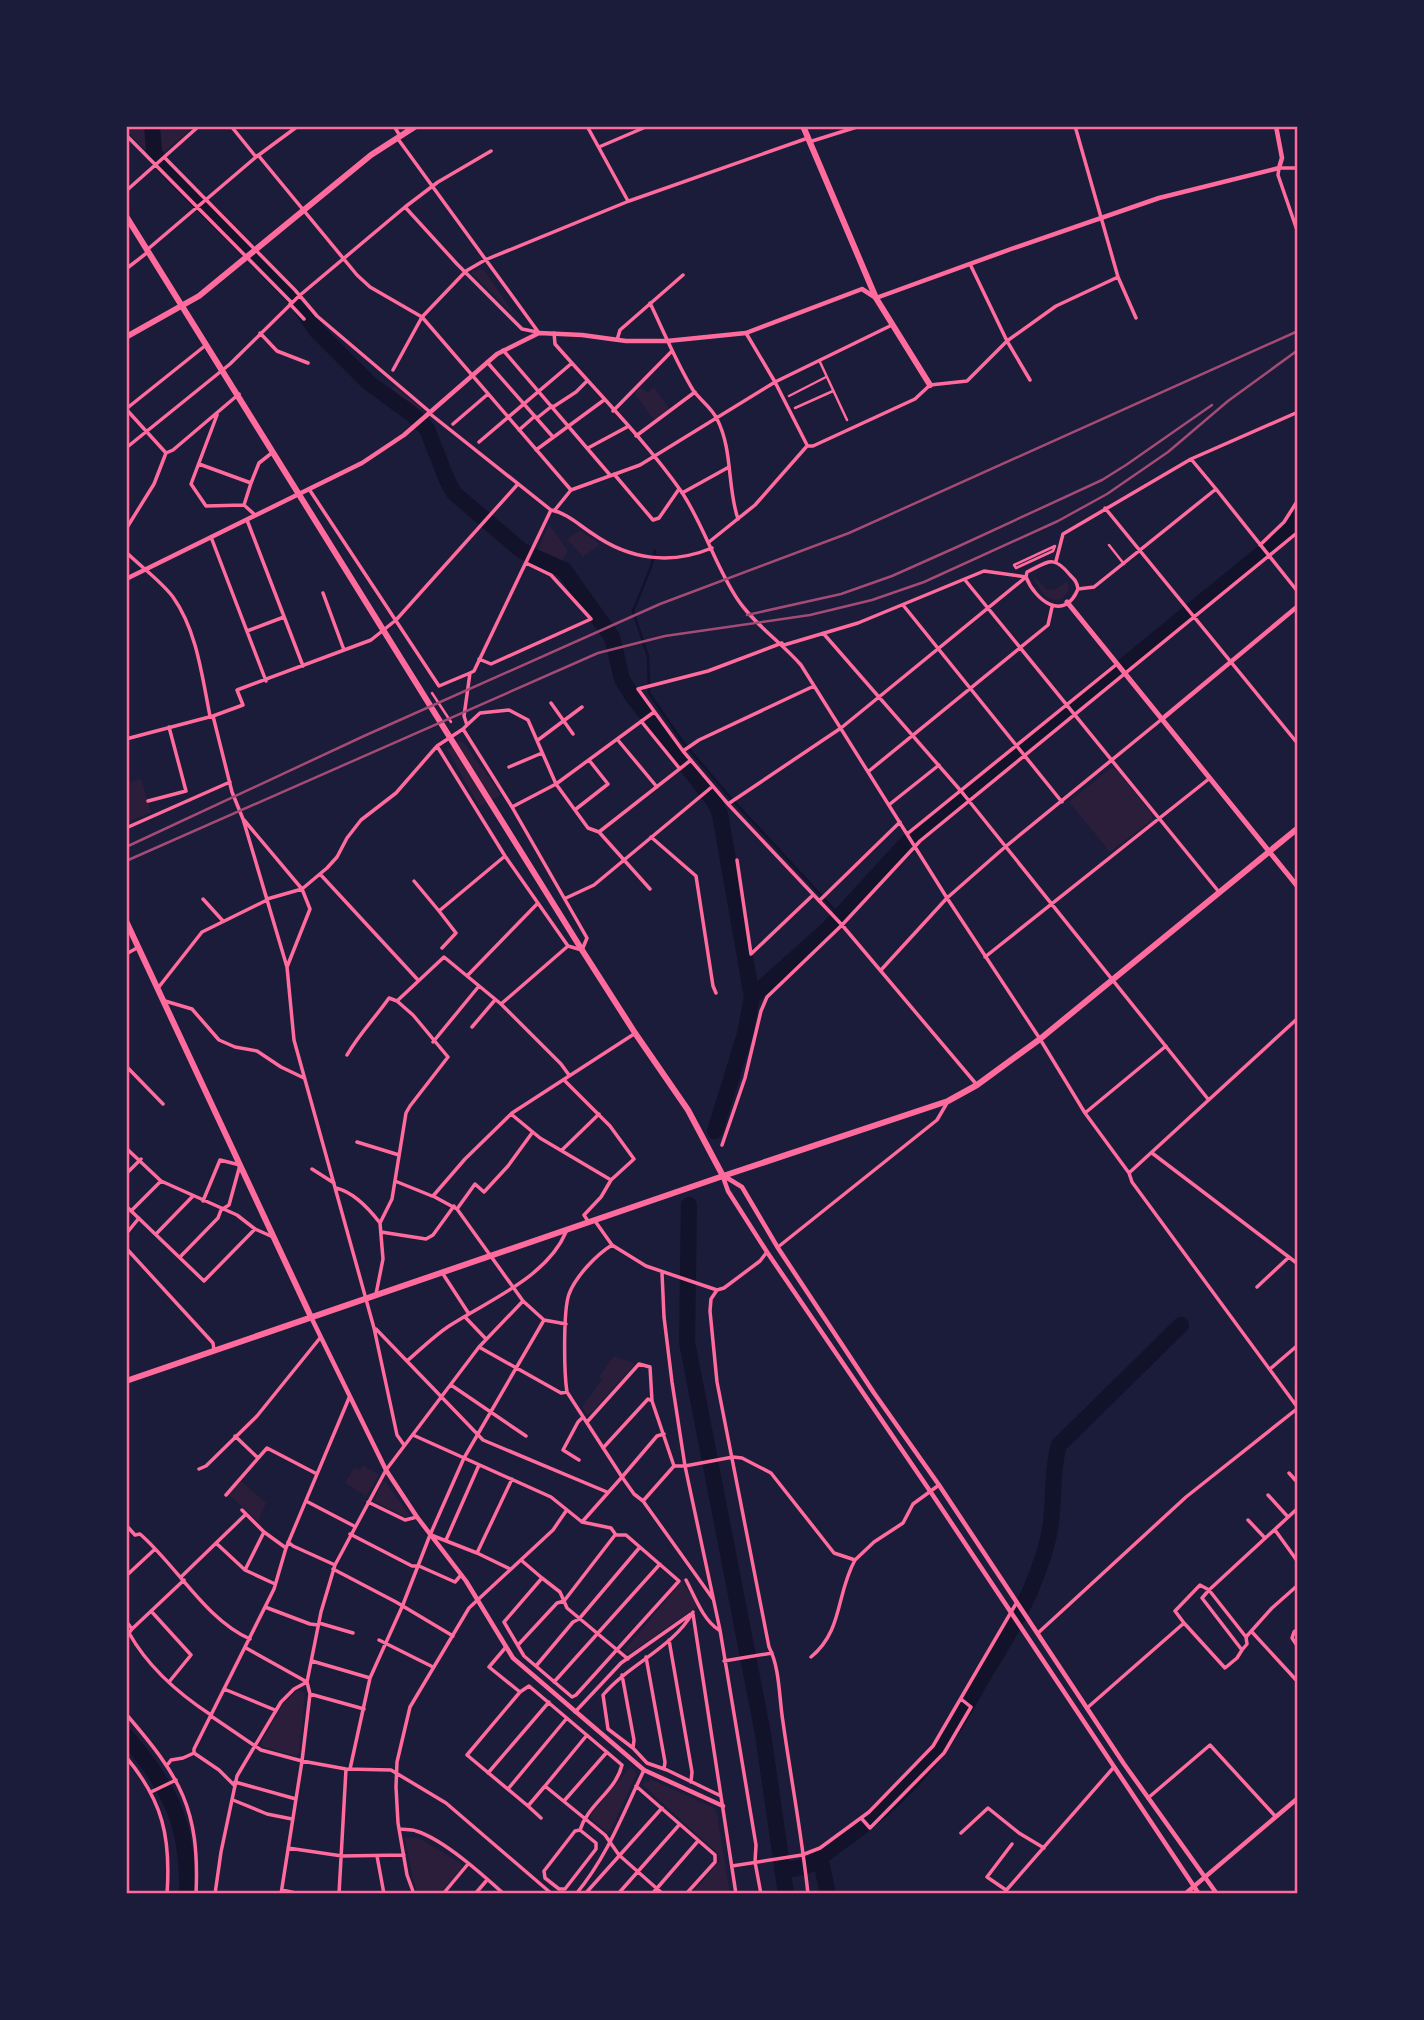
<svg xmlns="http://www.w3.org/2000/svg" width="1424" height="2020" viewBox="0 0 1424 2020" font-family="'Exo 2',sans-serif">
	<style>
		.green { fill: #2a1e3b }
		.lines { fill: none; stroke-linecap: round; stroke-linejoin: round }
		.stream { stroke: #12122b; stroke-width: 2.5 }
		.river { stroke: #12122b; stroke-width: 16 }
		.pedestrian { stroke: #ff6b9d; stroke-width: 2.5 }
		.minor { stroke: #ff6b9d; stroke-width: 3.5 }
		.tertiary { stroke: #ff6b9d; stroke-width: 4.5 }
		.secondary { stroke: #ff6b9d; stroke-width: 5 }
		.primary { stroke: #ff6b9d; stroke-width: 6 }
		.trunk { stroke: #ff6b9d; stroke-width: 6 }
		.rail { stroke: #a44b75; stroke-width: 2.5 }
		.neatline { fill: none; stroke: #ff6b9d; stroke-width: 2.5 }
	</style>
	<rect width="100%" height="100%" fill="#1b1b3a"/>
	<path class="green" d="M126,126H194L155,160L126,130Z
		M480,269L484,270L518,320L471,272Z
		M394,386L421,408L415,414L388,394Z
		M640,387L648,393L654,387L669,409L654,420L634,393Z
		M549,524L568,551L560,564L537,552Z
		M580,530L600,544L583,557L567,539Z
		M1035,577L1047,590L1056,589L1067,581L1069,591L1061,599C1046,603 1040,589 1034,579Z
		M460,741L465,744L501,795L479,806L447,749Z
		M1111,768L1116,769L1152,814V820L1110,852L1069,802Z
		M141,779L151,812L126,823V783Z
		M614,1356L635,1364L590,1414H586L582,1407L602,1379L599,1377Z
		M363,1465L379,1475L366,1496L345,1483L354,1468L360,1470Z
		M241,1481L266,1503L258,1521L228,1494Z
		M383,1481L386,1482L409,1515L406,1517L375,1502L374,1500Z
		M682,1581L698,1606L630,1653L623,1652Z
		M298,1690L305,1693L299,1754L296,1756L262,1746L261,1743L283,1704Z
		M630,1767L637,1773L611,1830L607,1832L590,1818L592,1813Z
		M650,1779L714,1808L717,1814L730,1894H692L720,1860L719,1855L643,1785L644,1781L650,1782Z
		M417,1837L462,1864V1868L440,1894H418L412,1876L405,1838Z"/>
	<g class="lines">
		<path class="stream" d="M655,551L651,567L633,611L648,656L649,693L682,741L729,796L840,916"/>
		<path class="river" d="M152,126L154,151L159,161L293,296L316,330L369,383L412,414L427,429L447,480L454,493L522,551L564,570L612,637L622,679L631,694L714,801L720,814L752,997L745,1034L715,1131
			M752,997L828,929L906,844L1261,554L1289,527L1298,513
			M689,1205L687,1342L763,1734L786,1894
			M126,1736C170,1787 189,1825 187,1894
			M820,1857L828,1894
			M782,1870C814,1868 814,1861 838,1844C874,1819 911,1786 938,1750C956,1727 970,1698 985,1673C1011,1631 1036,1588 1048,1539C1056,1508 1050,1476 1059,1445L1181,1325"/>
		<path class="pedestrian" d="M820,362L847,420
			M789,396L826,377
			M795,408L833,391
			M1109,545L1124,564
			M1055,546L1053,551L1016,568L1014,565Z
			M432,693L451,722"/>
		<path class="minor" d="M231,126L256,157
			M394,126L400,136
			M587,126L628,201
			M1075,126L1118,277L1136,318
			M126,135L292,303
			M398,139L539,333
			M809,142L860,126
			M599,147L648,126
			M258,155L357,275L370,287L422,317L571,490
			M165,158L295,290L317,316L430,412
			M1298,168H1279L1278,175L1298,233
			M126,191L199,126
			M405,207L457,264L522,329L537,332
			M148,249L256,157L298,126
			M970,264L1007,341L1030,380
			M126,269L148,252
			M650,303C664,332 676,362 693,390C700,400 712,408 717,419C733,450 727,487 738,519
			M290,304L304,319
			M260,333L277,351L308,363
			M554,333L555,344C597,392 644,439 681,491C704,525 715,566 738,600C755,625 781,642 801,665L947,898L1040,1039L1085,1113L1129,1173L1132,1182L1298,1408
			M746,333L775,382L807,445
			M617,340L620,330L683,275
			M503,350L610,475
			M487,362L553,437
			M393,370L422,317L466,271L485,260L629,201L808,138
			M553,407L576,392L587,381
			M126,409L206,345
			M126,409L166,453
			M613,411L672,351
			M429,413L551,510C567,513 579,525 593,534C630,560 671,565 712,548
			M217,415L191,484L206,506L244,505L255,515
			M537,418L552,406
			M453,424L488,394
			M519,430L535,416
			M636,436L695,392
			M479,442L572,363
			M126,448L230,364L299,296L405,207L438,182L491,151
			M588,448L627,427
			M536,450L604,400
			M1191,459L1216,489
			M199,464L251,483L259,463L273,452
			M614,474L653,520L659,518L679,489
			M309,489L439,686L470,673
			M682,493L729,467
			M244,505L251,483
			M1105,508L1298,744
			M554,511L571,490L640,465L775,382L892,325
			M247,520L303,666
			M126,529L154,484L166,453L173,450L239,394
			M211,537L266,681
			M709,542L755,505L807,446H813L915,399L930,385L967,381L1007,341L1056,306L1118,277
			M1260,545L1284,522L1298,500
			M126,552C141,567 160,580 173,597C197,631 202,676 210,716
			M1056,561L1063,534L1191,459L1298,412
			M1026,577C1035,600 1064,623 1078,589
			M965,580L1219,892
			M1078,589L1094,587L1216,489L1298,592
			M323,593L344,650
			M903,605L1062,802
			M247,631L284,617
			M823,633L961,791L1208,1099
			M782,643L708,671L638,689L683,751L728,804L842,925L977,1085
			M784,645L858,623L984,571L1026,577
			M479,659L491,664L591,619L551,575L526,563
			M551,703L573,734
			M213,716L232,792L243,819L287,967L294,1040L374,1328L397,1435L404,1445
			M641,721L680,769
			M467,725L480,713L509,710L528,720L556,784L588,828L599,832L650,889
			M126,739L213,716L243,705L237,690L371,640L396,620L517,485
			M617,739L657,787
			M538,740L582,707
			M437,746L463,729
			M683,751L699,740L814,686
			M509,767L542,753
			M869,771L1048,625L1052,607
			M148,801L186,791L169,727
			M728,804L841,728L1026,577L1027,572C1048,562 1053,554 1070,575C1075,580 1077,582 1078,589
			M890,804L939,765
			M512,807L556,784L654,712
			M576,809L608,784L589,760
			M244,820L302,889L310,909L287,967
			M126,828L230,782
			M599,832L691,760
			M907,834L1117,664
			M651,837L696,876L713,986L716,993
			M737,860L751,954L813,895
			M320,874L418,980
			M414,881L439,911
			M566,898L594,885L713,786
			M203,899L223,921
			M267,899L302,889L327,868L337,857L347,838L361,820L396,793L437,746L505,856L568,946L582,950L587,938L512,807L463,729L467,725L464,716L470,673L474,671L551,510
			M819,901L900,822
			M442,948L456,933L439,911L505,856
			M126,954L137,948
			M985,957L1210,778
			M881,970L947,898L1005,847L1162,719
			M467,976L538,903
			M158,988L202,932L267,900
			M165,1001L192,1009L219,1040L235,1047L257,1051L281,1067L304,1078
			M501,1004L568,946
			M472,1027L495,1000
			M433,1042L479,986
			M347,1055C359,1034 375,1018 389,998L397,1001L444,957L501,1004L561,1064L569,1075
			M126,1066L163,1104
			M564,1080L610,1126L634,1159L611,1180
			M1085,1113L1166,1046
			M511,1114L540,1138L611,1180L601,1197L584,1215L588,1221
			M357,1142L399,1155
			M722,1145L745,1078L761,1011L767,997L842,925L920,841L1298,532
			M126,1148L161,1181L237,1215L255,1229
			M563,1149L599,1114
			M1152,1153L1298,1264
			M312,1169L334,1183
			M1129,1173L1298,1018
			M126,1174L141,1159
			M395,1181L432,1196
			M336,1188C353,1192 370,1210 380,1223
			M126,1206L204,1281L255,1229L273,1237
			M457,1209L475,1184L484,1192L508,1166L532,1133
			M131,1211L161,1181
			M595,1221L612,1245L646,1266L717,1290
			M381,1232L426,1239L433,1235L454,1206
			M126,1234L139,1218
			M156,1234L192,1197
			M778,1247L937,1120L947,1103
			M126,1248L213,1343L214,1350
			M767,1252L760,1261L724,1288L717,1290L711,1299L710,1311L717,1382L769,1647C780,1668 779,1698 783,1722C791,1779 802,1836 808,1894
			M180,1257L218,1218L221,1210L229,1205L240,1165L220,1160L203,1201
			M662,1273L664,1317L672,1382L685,1466L720,1630L756,1845L755,1862L761,1894
			M443,1274L469,1314
			M1257,1287L1289,1257
			M376,1294L383,1259L380,1223L392,1199L406,1113L410,1106L448,1057L413,1015L397,1001
			M465,1317L486,1339
			M566,1324L544,1320L523,1301L457,1209L433,1196L465,1159L512,1113L634,1034
			M376,1329L483,1440L607,1492
			M479,1347L561,1393L567,1392
			M407,1361C421,1349 434,1336 449,1326C489,1300 547,1277 566,1232
			M1270,1369L1298,1345
			M451,1385L526,1436
			M587,1422L639,1364L650,1367L652,1401L674,1466H685L733,1457L742,1458L771,1473L834,1553L855,1560L874,1542L903,1523L913,1504L939,1485
			M664,1434L657,1436L622,1477L634,1494L643,1501L713,1599
			M413,1435L551,1497L582,1522L622,1477L567,1392C564,1373 563,1311 569,1294C576,1276 596,1255 612,1245
			M235,1436L258,1458
			M603,1448L648,1399L652,1401
			M579,1460L563,1450L578,1422L583,1417
			M199,1469L206,1466L257,1416L320,1338
			M1289,1473L1298,1483
			M226,1495L267,1448L317,1474
			M1268,1495L1288,1517
			M306,1501L354,1526
			M643,1501L674,1466
			M368,1502L405,1520L417,1517
			M242,1510L264,1532L286,1548
			M1248,1520L1265,1538
			M126,1525L135,1535L140,1534C176,1565 206,1620 250,1639
			M1275,1530L1298,1562
			M350,1534L412,1566H419L455,1582L461,1575
			M431,1535L477,1553L512,1479
			M446,1540L479,1465
			M288,1542L293,1546L335,1565
			M216,1543L245,1570L275,1584
			M477,1553L510,1569
			M521,1560L542,1578L504,1622L524,1656L572,1697L576,1695L679,1581L626,1535H616L611,1528L582,1522
			M333,1569L396,1602L453,1636
			M245,1570L264,1532
			M126,1576L155,1549
			M181,1577L245,1515
			M542,1578L560,1592L567,1608L628,1659
			M686,1580C695,1597 703,1620 719,1630
			M265,1607L310,1624L318,1625
			M151,1611L191,1655L169,1682
			M693,1612C673,1648 629,1664 603,1695L608,1729L633,1748L647,1763L667,1770L721,1796
			M693,1614L736,1894
			M126,1621L132,1629L129,1633C148,1667 179,1694 211,1715
			M319,1623L353,1633
			M1184,1623L1225,1668L1237,1658L1242,1650
			M132,1629L184,1580
			M1298,1629L1294,1632L1292,1638L1298,1647
			M1252,1632L1298,1682
			M1038,1633L1186,1497L1298,1408
			M1246,1637L1209,1590L1202,1598L1242,1650L1247,1644L1246,1637L1272,1608L1298,1585
			M379,1640L433,1667
			M669,1640L692,1772L691,1782
			M518,1645L557,1603L564,1601L615,1535
			M506,1647L489,1667L520,1692L467,1755L528,1806L545,1786L605,1835L619,1855L663,1894
			M246,1648L307,1682
			M646,1657L665,1762L664,1769
			M811,1657C843,1631 836,1594 855,1560
			M312,1661L370,1678
			M724,1661L772,1653
			M536,1666L573,1622L579,1619L640,1547
			M622,1675L634,1740L633,1748
			M554,1682L660,1564
			M224,1689L275,1710
			M520,1692L529,1686L622,1765C616,1791 588,1804 580,1830L596,1843V1849L565,1889H559L545,1878L544,1871L575,1831L580,1830
			M310,1694L364,1709
			M1087,1708L1184,1623L1175,1611L1200,1585L1209,1590L1298,1508
			M575,1712L621,1663L691,1614
			M126,1714C180,1777 200,1808 196,1894
			M211,1716L261,1750L302,1761L346,1769L391,1770L446,1803L552,1894
			M126,1757C163,1801 171,1838 167,1894
			M168,1764L171,1760L183,1758L194,1753
			M350,1769L370,1678L402,1607L430,1535L464,1458L544,1320
			M488,1773L549,1702
			M235,1782L296,1799
			M235,1786L219,1770L194,1753V1749L274,1589L286,1548L349,1398
			M545,1786L587,1735
			M636,1786L715,1855V1862L686,1894
			M508,1789L567,1718
			M151,1792L176,1780
			M1148,1798L1210,1745L1276,1817
			M233,1800L267,1814L292,1819
			M564,1801L607,1752
			M528,1806L541,1818
			M862,1819L870,1828L944,1753L971,1707L961,1699
			M399,1829C405,1830 411,1829 416,1831C443,1839 483,1875 504,1894
			M961,1833L988,1808L1019,1833L1044,1848
			M288,1848L342,1856L404,1855
			M377,1856L384,1894
			M732,1866L802,1855L820,1848L869,1812L933,1746L1017,1602
			M282,1890L300,1894
			M1006,1890L987,1877L1012,1844
			M215,1894L221,1852L237,1776L281,1702L294,1689L307,1682
			M281,1894L302,1761L310,1694L307,1682L321,1612L335,1565L386,1470L479,1347L523,1301
			M339,1894L346,1769
			M414,1894L407,1875L398,1823L396,1787L397,1762L410,1707L469,1608L553,1530L566,1511
			M443,1894L468,1864
			M475,1894L487,1880
			M576,1894C607,1857 623,1814 644,1770
			M585,1894L662,1808
			M618,1894L679,1825
			M652,1894L698,1841
			M1003,1894L1114,1767"/>
		<path class="tertiary" d="M126,579L362,463L404,435L497,354L539,333L582,335L626,341H667L746,333L862,289L876,298L1011,249L1159,198L1279,168L1282,158L1276,126
			M1162,719L1298,606
			M724,1176L742,1187L778,1248L874,1393L939,1485L1124,1764L1217,1894
			M723,1177L728,1191L767,1252L930,1491L1199,1894
			M311,1317L386,1470L417,1517L466,1581L513,1658L644,1770L723,1806
			M1185,1894L1298,1798"/>
		<path class="secondary" d="M1067,602L1298,887"/>
		<path class="primary" d="M803,126L876,298L930,385
			M126,337L199,296L371,155L416,126
			M126,921L311,1317
			M126,1381L723,1176"/>
		<path class="trunk" d="M126,216L582,950L635,1033L688,1110L723,1176L948,1101L977,1085L1040,1039L1298,828"/>
		<path class="rail" d="M747,615L841,594L892,576L957,547L1102,480L1126,465L1212,405
			M126,847L364,736L660,604L849,533L1298,331
			M126,861L598,653L665,636L810,615L872,600L924,582L1058,521L1107,494L1168,452L1228,401L1298,350"/>
	</g>
	<rect width="1424" height="2020" fill="none" stroke="#1b1b3a" stroke-width="256"/>
	<rect x="128" y="128" width="1168" height="1764" class="neatline"/>
</svg>
